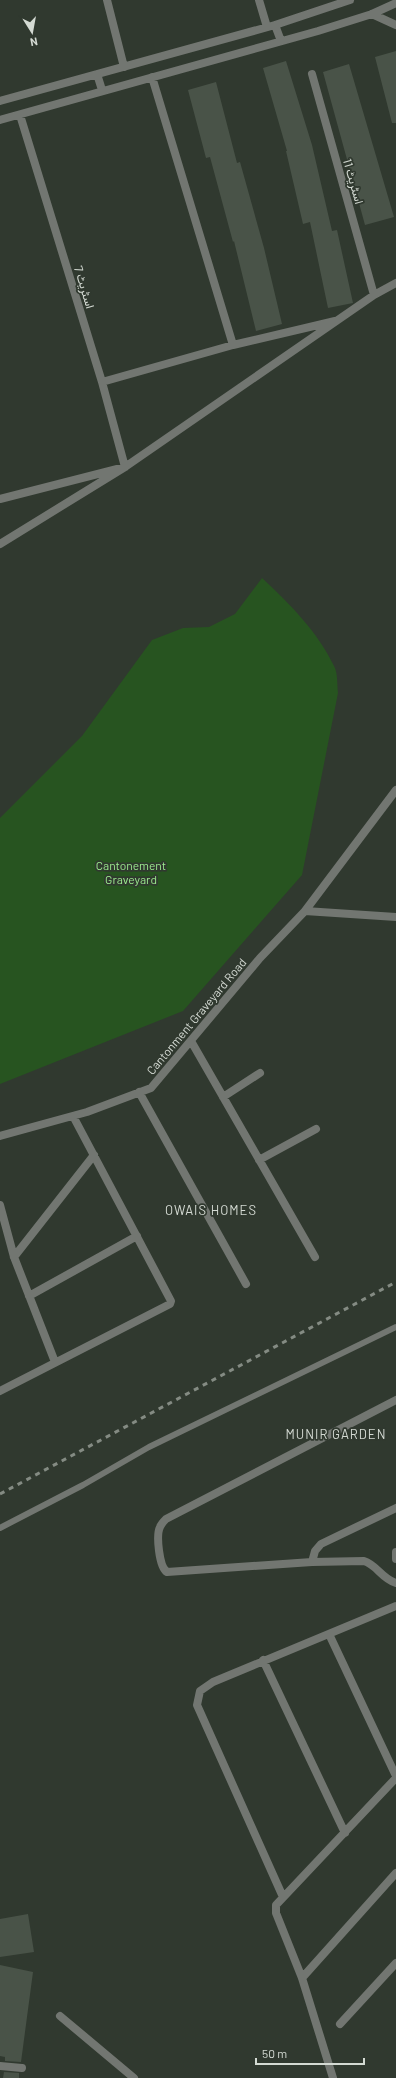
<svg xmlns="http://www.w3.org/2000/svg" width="396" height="2078" viewBox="0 0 396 2078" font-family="Barlow,Vazirmatn,sans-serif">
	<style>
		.green { fill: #275420 }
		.building { fill: #495348 }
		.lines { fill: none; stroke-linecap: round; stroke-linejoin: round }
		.lane { stroke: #727671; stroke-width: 6 }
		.street { stroke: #727671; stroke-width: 8 }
		.rail { stroke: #848b83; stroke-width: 3; stroke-dasharray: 5 5; stroke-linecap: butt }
		.labels { text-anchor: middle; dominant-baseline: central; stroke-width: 3.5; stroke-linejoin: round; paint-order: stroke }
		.street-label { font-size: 12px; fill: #d4dad3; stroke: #30392f }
		.park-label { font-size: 12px; fill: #9ceb8f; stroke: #30392f }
		.neighbourhood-label { font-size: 13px; letter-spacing: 1px; fill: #d4dad3; stroke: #30392f }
	</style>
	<rect width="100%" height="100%" fill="#30392f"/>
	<path class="green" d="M262,578C289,603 318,632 334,666C338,673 337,685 338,693L302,875L183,1011L0,1084V818L82,736L152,640L183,628L209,627L235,614Z"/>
	<path class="building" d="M396,51V123H392L375,57Z
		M286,61L312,145L332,231L337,230L353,303L328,308L310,222L303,224L286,151H287L263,68Z
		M349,64L394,217L365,225L323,72Z
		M216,82L237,163L240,162L264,248L282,324L256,331L234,241L233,242L210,157L206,158L188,90Z
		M28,1914L34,1952L0,1957V1919Z
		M0,1965L33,1972L21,2062L5,2061V2057L0,2056Z
		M4,2072L19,2073V2078H3Z"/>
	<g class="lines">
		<path class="lane" d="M0,1528L83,1485L149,1447L396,1327"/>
		<path class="street" d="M107,0L124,67
			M259,0L267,27
			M372,14L396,25
			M275,25L281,41
			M97,74L102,90
			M312,74L374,295
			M152,77L233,345
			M0,101L275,25L350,0
			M0,120L318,31L372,14L396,3
			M102,382L233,345L335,321
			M0,499L125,467L102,382L20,115
			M0,544L125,467L374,295L396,283
			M305,911L396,790
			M191,1041L315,1257
			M139,1092L246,1284
			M223,1097L260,1073
			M0,1136L87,1112L151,1088L260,958L305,911L396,917
			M259,1160L316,1129
			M0,1205L14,1257L55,1362
			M14,1257L94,1155
			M29,1296L137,1236
			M0,1391L170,1304L171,1301L73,1116
			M396,1400L166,1519C164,1521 161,1524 160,1527C156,1535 159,1567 167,1572L312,1562L364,1561C377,1565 381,1578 396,1583
			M396,1552V1559
			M312,1562L315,1551L321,1544L396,1508
			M329,1634L396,1776
			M263,1660L345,1833
			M283,1897L197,1705L200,1691L213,1682L396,1606
			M302,1978L396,1873
			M60,2016L134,2078
			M340,2024L396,1963
			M0,2066L22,2068
			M333,2078L302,1978L276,1913V1905L396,1778"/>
		<path class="rail" d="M0,1494L396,1282"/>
	</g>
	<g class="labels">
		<g class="street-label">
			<text transform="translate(354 181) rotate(74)">اسٹریٹ 11</text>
			<text transform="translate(85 287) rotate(73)">اسٹریٹ 7</text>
			<text transform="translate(196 1016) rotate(-50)">Cantonment Graveyard Road</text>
		</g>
		<g class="park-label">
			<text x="131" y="865">Cantonement<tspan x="131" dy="14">Graveyard</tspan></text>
		</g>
		<g class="neighbourhood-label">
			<text x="211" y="1210">OWAIS HOMES</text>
			<text x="336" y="1434">MUNIR GARDEN</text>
		</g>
	</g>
	<g transform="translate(32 32) rotate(169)" stroke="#30392f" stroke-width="3" paint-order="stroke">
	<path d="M0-3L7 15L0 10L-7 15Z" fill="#d4dad3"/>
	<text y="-6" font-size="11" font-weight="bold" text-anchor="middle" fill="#d4dad3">N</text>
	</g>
	<path d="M256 2058v6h108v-6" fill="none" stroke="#d4dad3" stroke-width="2"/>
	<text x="262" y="2058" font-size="12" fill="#d4dad3" stroke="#30392f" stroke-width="3" paint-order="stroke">50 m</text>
</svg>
